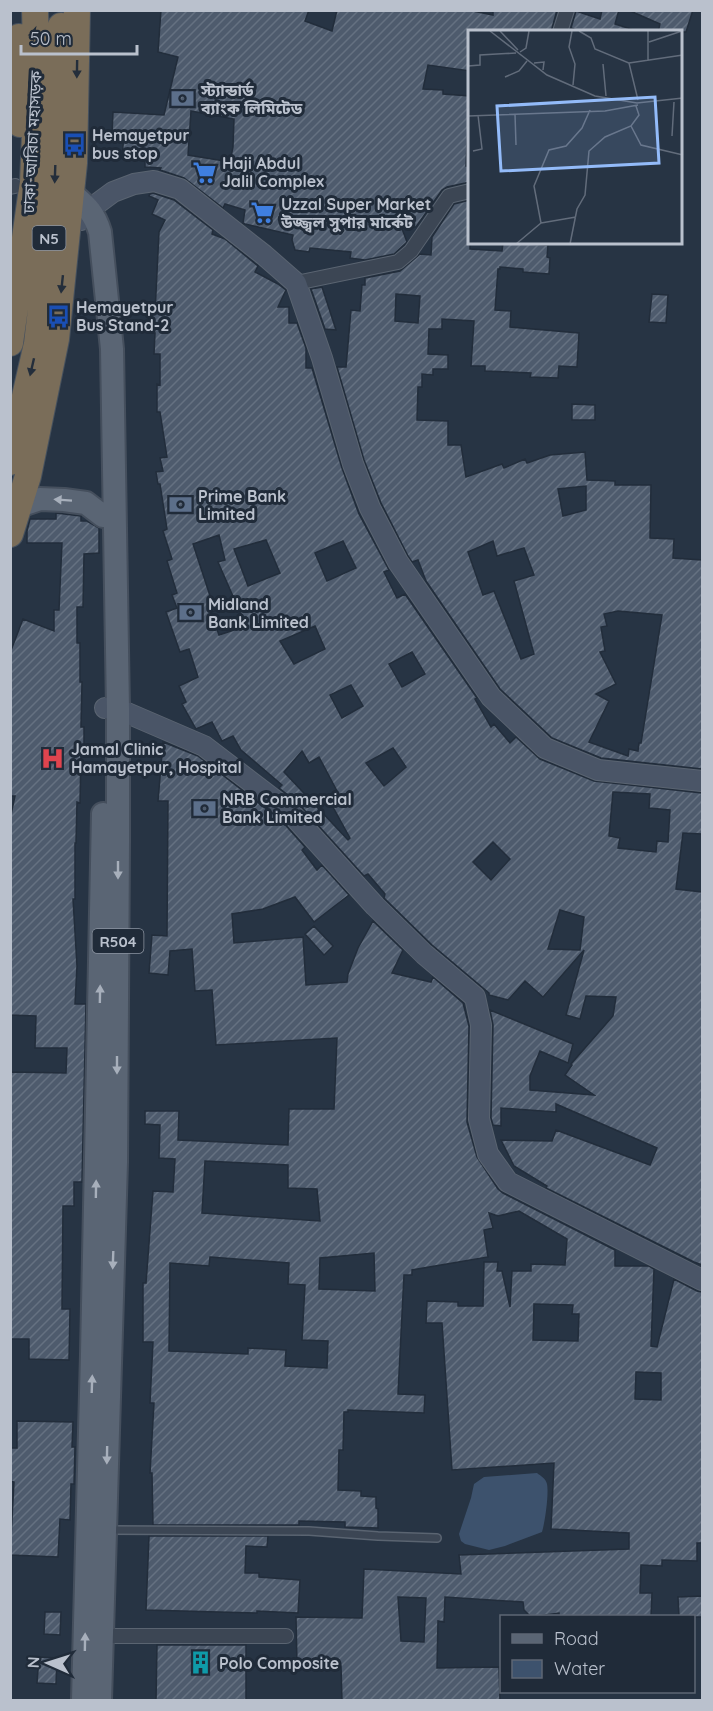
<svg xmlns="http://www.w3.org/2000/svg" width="713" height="1711" viewBox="0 0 713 1711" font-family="Quicksand,'Noto Sans Bengali',sans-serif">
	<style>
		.water { fill: #3d526d }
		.building { fill: url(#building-hatch); stroke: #222d3b; stroke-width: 1.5; fill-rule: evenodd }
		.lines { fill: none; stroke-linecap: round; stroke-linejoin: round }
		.lane-casing { stroke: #5a6471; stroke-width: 10 }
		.street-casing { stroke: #5a6471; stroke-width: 16 }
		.secondary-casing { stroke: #5a6471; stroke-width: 22 }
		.primary-casing { stroke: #454f5d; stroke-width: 26 }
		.highway-casing { stroke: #46515e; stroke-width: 28 }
		.lane { stroke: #3c4654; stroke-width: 7 }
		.street { stroke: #3c4654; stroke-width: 14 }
		.secondary { stroke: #4a5567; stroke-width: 20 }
		.primary { stroke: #5a6574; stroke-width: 22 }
		.highway { stroke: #7a6d59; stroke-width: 26 }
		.oneway { fill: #242e3b }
		.oneway2 { fill: #a7afbb }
		.labels { text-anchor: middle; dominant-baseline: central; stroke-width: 6; stroke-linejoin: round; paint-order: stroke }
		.shield { fill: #202b39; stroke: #8c94a1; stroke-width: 1.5 }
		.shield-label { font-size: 15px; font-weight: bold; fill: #bac1cd }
		.poi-label { font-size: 16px; font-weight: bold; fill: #bac1cd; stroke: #202b39; text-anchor: start }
		.street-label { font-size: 16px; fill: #bac1cd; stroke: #202b39 }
		.inset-road { fill: none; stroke: #626c7b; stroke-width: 1.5 }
		.view { fill: #93bbf9; fill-opacity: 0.15; stroke: #93bbf9; stroke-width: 3 }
		.inset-edge { fill: none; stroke: #bac1cd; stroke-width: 3 }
	</style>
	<defs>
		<pattern id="building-hatch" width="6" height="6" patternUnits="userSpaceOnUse" patternTransform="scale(1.5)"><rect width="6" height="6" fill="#4e5b6d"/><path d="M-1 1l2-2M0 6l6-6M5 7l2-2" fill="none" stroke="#657181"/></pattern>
	</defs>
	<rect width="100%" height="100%" fill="#273444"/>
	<path class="water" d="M537,1473C541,1476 546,1479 547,1484C549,1494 545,1522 542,1532L505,1546L489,1550L465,1544L461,1541L459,1534L471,1498L474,1484L484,1477Z"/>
	<path class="building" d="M161,10H309L305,21L332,31L337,10H468L493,15V10H557L551,32H470V71L428,65L423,89L443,90V94L470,96V125L468,124L466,166H470V182L447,187L442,190L416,227L401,226L407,242L394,254L365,260L350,258L351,252L310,248L309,252L295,250L292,240L293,235L245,224L243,223L245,210L225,204L223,208L184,178L160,170L161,168L145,167V159L122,158L124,134H112L113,112L164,115L178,57L158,52ZM191,111L234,119L233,147L230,162L188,155Z
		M602,10H619L615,24L631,29V32H582L571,28L576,11L600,19Z
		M628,10H693L686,32H658L660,24Z
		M153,193L174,200L213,230L212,234L225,239L258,266L255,272L278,284L286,290L278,307H289V323H297L306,348V368H312L342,468L359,514L389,570L384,572L397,598L405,594L477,698L475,699L491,727L494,724L510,743L516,737L540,759L594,781L702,793V834L683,833L676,889L702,892V1265L694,1262L546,1188L547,1186L514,1166L501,1140L552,1141L556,1130L650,1165L657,1148L556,1104V1112L501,1108V1126L493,1125L491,1118L493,1025L490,1010L573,1044L568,1063L540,1051L530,1076V1090L594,1095L565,1075L572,1065L571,1064L613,1016L616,997L586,996L580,1019L566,1015L584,950L543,997L525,981L508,1000L489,995V993L432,945L384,898L385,894L368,874L364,876L298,803L279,788L282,785L241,750L233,736L222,741L212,722L196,729L182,704L186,702L179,686L198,677L189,649L180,652L166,612L177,608L172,595L177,593L167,561L172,559L163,531L167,529L160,484H158L156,472L163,471L160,458L167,457L160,412H157V384L160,385V354H154L155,333H149L150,313H155L159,232L165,220L152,214L158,200L149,196L150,194ZM219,535L225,560L218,562L246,626L219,635L211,612L215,611L193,544ZM266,540L280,573L248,586L234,549ZM343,541L356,568L327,581L315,553ZM315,626L325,649L294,664L280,641ZM412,652L425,674L402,687L389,664ZM351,685L363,706L342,718L330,695ZM393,748L406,767L384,786L366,763ZM302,751L309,763L319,757L337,791L328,798L350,838L348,840L284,772ZM613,792L650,794L649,808L670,810L668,842L657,841L656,852L618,848L620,838L609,836ZM493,842L510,859L491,880L473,862ZM560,910L584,917L580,950L548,949Z
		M470,200V249L502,251L503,243L548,245L547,257L550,258L549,274L523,272V269L500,267V269H498L495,310L511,311L510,327L579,333L577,367L559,366L558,378L530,377L531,373L485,371V366H471L474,321L442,319V329H429L428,354L448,355V369H433V375L422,374V387H418L417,420L448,421V445H461L466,477L502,464L504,468L525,459L527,463L550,455L585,452L587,480L615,481V485H651L650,538L674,539L673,558L702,560V769L601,758L552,738L500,689L426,581L418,560L412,562L408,556L381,503L364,460L337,367H346L351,310L360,311L362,285H365V278L400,271L420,254L431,255L432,237L454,204ZM396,294L420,296L418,323L395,321ZM586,486V510L563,516L558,489ZM493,541L497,556L524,548L534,575L514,581L534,654L521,659L494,591L483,595L468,552ZM618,611L662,615L641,743H639L638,751L629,749L628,756L589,742L609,701L596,694L616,684L600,652L605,651L601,627L607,626L604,614Z
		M322,287L336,330L325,329L311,289Z
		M652,294L668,295L666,323L649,322Z
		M572,404L595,405V420H572Z
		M56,513L81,516V521H87L99,528V553L84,554L83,607H77V643H80V682H82L81,727H84V754H81L80,803L77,802L76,843H75V899H73L77,966L75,1004H86L82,1182H74V1206H63L62,1309H70L69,1360L29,1359V1339H10V1072L66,1073L67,1048H35L36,1016L10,1015V819L15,796H10V653L23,619L54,631V610H59L62,543H27V531L30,519H56Z
		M163,742L198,756L281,820L305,847L302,850L317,870L322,865L349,895L314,922L295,897L263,909L232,914L234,943L303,937L306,985L347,982L348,974L358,948L373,921L403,950L392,973L431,982L433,977L463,1003L469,1026L467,1122L477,1157L498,1189L503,1193L615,1250V1266H649L654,1269L651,1346L657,1347L674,1279L697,1291L702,1292V1543H697V1561L662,1560V1566L641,1565L640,1593H652L651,1617H559V1613L531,1617L524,1610L523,1602L445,1597L444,1622L438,1621L437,1668L499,1667L500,1701H342L341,1666L297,1665L296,1617L362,1618L364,1569L461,1574L459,1555L629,1549V1533L551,1529L554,1463L452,1470L442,1323H426L427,1301L458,1302V1306H483L484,1262H498L497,1271H502L510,1307L512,1271H531V1264L565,1265L567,1239L519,1211L498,1216L489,1213L493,1228L484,1230L488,1257L412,1270V1275H404L398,1394L425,1395L424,1413L348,1410V1412H344L343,1450H339L338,1490L361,1491V1496L376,1497V1508L378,1509V1528L345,1527V1522L299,1521V1525H153L152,1473H150L154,1403H150L153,1342H143V1283H146L153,1191L173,1192L175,1159L159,1158L160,1125L145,1124V1111H179L178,1140L288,1145L289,1109H334L337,1038L216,1045L212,990L195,991L192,949L170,951L168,975L149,973L152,935L167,936L168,801H158ZM205,1161L288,1165V1188L317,1189L320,1221L202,1213ZM374,1253L375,1291L319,1289L320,1258ZM210,1257L289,1263L288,1284L305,1285L302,1340L328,1341L327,1368L285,1366L286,1350L248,1348V1354L169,1351L170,1263L209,1266ZM534,1304L573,1305L572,1314H579L578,1341L533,1340ZM636,1372L661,1373V1400L635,1399ZM398,1597L426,1598L424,1642L401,1641Z
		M314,926L333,946L324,955L305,934Z
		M17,1421L73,1422L72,1447H75L74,1484H71L70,1520L60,1519L58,1557L10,1555L14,1482L10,1481V1448H17Z
		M149,1536H268L267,1547L246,1546L245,1573H259V1577L300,1580L298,1613L257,1611V1613L146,1610Z
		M702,1596V1617H679L678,1597Z
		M45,1612H61L60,1635L44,1634Z
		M157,1645H246V1701H156Z
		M39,1657L57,1658L56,1684L37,1683Z"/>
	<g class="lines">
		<defs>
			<path id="lane" d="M108,1530L309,1531L378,1536L437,1538"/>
			<path id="street" d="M560,32L567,10
				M10,187L15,186
				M296,283L398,262L411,251L449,196L470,191
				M101,1636H286"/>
			<path id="secondary" d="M81,220L90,209L113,192L134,184L154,181L180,189L264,255L296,283L322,358L353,464L370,508L398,562L491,697L545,748L598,770L702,781
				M105,708L118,709L204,746L289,811L375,906L424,954L475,997L481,1025L479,1119L488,1154L508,1182L702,1280"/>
			<path id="primary" d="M71,193C86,206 94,212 100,232L112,349L118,709V842L116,1162L100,1700
				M19,506L40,499L64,500L86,503L103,516
				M83,1700L92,1354L103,814"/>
			<path id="highway" d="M19,37L20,124
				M10,343L33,182L37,87L35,10
				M10,462L37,344L54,197L61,26
				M10,534L28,476L56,339L74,163L77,10"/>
		</defs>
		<use href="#lane" class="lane-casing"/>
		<use href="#street" class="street-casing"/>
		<use href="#secondary" class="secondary-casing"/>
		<use href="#primary" class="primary-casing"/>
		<use href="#highway" class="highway-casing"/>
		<use href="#lane" class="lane"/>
		<use href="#street" class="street"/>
		<use href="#secondary" class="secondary"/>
		<use href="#primary" class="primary"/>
		<use href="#highway" class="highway"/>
	</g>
	<defs><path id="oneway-solid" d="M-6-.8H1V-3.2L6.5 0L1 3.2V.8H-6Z" transform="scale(1.5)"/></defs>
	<g class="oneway">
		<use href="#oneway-solid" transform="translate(77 69) rotate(91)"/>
		<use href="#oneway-solid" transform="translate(55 174) rotate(92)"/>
		<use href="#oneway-solid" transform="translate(62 284) rotate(96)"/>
		<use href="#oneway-solid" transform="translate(32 367) rotate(103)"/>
	</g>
	<g class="oneway2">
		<use href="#oneway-solid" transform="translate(63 500) rotate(-176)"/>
		<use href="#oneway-solid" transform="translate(118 870) rotate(90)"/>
		<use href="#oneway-solid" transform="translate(100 994) rotate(-89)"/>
		<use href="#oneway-solid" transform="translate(117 1065) rotate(90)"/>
		<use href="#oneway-solid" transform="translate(96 1189) rotate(-89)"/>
		<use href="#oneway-solid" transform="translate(113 1260) rotate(92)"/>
		<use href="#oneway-solid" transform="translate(92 1384) rotate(-88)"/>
		<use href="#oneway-solid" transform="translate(107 1455) rotate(91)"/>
		<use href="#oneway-solid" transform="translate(85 1642) rotate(-89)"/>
	</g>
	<defs>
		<symbol id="bank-bare" viewBox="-9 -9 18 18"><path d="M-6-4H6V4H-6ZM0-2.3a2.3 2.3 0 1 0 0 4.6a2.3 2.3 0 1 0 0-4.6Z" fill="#5c6f8a" stroke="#202b39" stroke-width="2.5" paint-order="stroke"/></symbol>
		<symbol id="bus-bare" viewBox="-9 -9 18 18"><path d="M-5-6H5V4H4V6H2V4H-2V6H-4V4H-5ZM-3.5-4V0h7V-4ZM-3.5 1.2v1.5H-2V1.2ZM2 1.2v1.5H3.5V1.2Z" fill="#1a4fb4" stroke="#202b39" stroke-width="2.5" paint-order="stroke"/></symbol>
		<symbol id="supermarket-bare" viewBox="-9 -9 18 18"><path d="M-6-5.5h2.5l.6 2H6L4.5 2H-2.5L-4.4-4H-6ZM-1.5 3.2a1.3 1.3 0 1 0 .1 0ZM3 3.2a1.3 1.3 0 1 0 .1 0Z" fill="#3f7fe0" stroke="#202b39" stroke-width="2.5" paint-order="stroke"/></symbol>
		<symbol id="hospital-bare" viewBox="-9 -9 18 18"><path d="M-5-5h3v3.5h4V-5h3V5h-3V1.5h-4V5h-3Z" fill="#e0444e" stroke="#202b39" stroke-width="2.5" paint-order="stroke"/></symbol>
		<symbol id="building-bare" viewBox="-9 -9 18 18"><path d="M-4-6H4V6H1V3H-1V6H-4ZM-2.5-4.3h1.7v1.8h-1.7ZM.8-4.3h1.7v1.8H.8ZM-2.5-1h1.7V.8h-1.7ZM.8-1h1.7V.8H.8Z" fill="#0f9aa8" stroke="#202b39" stroke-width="2.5" paint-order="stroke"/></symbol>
	</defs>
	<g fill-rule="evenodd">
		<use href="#bank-bare" x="166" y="82" width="33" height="33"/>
		<use href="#bus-bare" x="58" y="128" width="33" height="33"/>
		<use href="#supermarket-bare" x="188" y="156" width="33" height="33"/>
		<use href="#supermarket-bare" x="246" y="196" width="33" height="33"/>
		<use href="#bus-bare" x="42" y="300" width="33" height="33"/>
		<use href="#bank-bare" x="164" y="488" width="33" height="33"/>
		<use href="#bank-bare" x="174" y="596" width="33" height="33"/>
		<use href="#hospital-bare" x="36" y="742" width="33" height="33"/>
		<use href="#bank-bare" x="188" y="792" width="33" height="33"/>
		<use href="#building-bare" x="184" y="1646" width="33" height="33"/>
	</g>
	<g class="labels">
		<g class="shield">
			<rect x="32.5" y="226" width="33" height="24" rx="4.5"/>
			<rect x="92.5" y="929" width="51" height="24" rx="4.5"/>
		</g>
		<g class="shield-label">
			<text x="49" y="238">N5</text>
			<text x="118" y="941">R504</text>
		</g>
		<g class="poi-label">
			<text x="201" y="90">স্ট্যান্ডার্ড<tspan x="201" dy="18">ব্যাংক লিমিটেড</tspan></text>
			<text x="92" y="135">Hemayetpur<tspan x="92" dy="18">bus stop</tspan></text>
			<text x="222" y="163">Haji Abdul<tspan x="222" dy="18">Jalil Complex</tspan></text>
			<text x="281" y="204">Uzzal Super Market<tspan x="281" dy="18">উজ্জ্বল সুপার মার্কেট</tspan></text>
			<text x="76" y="307">Hemayetpur<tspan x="76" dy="18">Bus Stand-2</tspan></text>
			<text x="198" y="496">Prime Bank<tspan x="198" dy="18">Limited</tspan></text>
			<text x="208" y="604">Midland<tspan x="208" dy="18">Bank Limited</tspan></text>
			<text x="71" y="749">Jamal Clinic<tspan x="71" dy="18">Hamayetpur, Hospital</tspan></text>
			<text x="222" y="799">NRB Commercial<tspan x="222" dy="18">Bank Limited</tspan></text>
			<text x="219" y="1663">Polo Composite</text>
		</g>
		<g class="street-label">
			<text transform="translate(32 142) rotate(-87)">ঢাকা-আরিচা মহাসড়ক</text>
		</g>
	</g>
	<g transform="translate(468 30)">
		<rect width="214" height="214" fill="#273444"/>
		<path class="inset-road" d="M22,1L79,45L127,66L169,73L215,68M32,1L50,20M104,1L101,17L107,34L105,55M111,1L123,8L127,19L161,33L170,70M181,12L214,1M52,22L58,18L61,1M180,30V1M66,33L76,32L75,40M161,33L215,25M135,34L138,66M0,36L12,35V25L48,23M37,47L51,41L59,31M47,84L48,115M0,86L137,81L170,75M163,96L173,115L215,125M204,106L206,72M5,121L14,119L10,85M73,193L108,187M48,214L73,193L66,156L81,120L98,116L114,98L122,80M102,214L109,179L117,165L121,121L137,107L163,96L171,85L168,76"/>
		<path class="view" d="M187,67L191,133L33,141L29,76Z"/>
		<rect width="214" height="214" class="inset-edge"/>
	</g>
	<rect width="713" height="1711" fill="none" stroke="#bac1cd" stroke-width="24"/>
	<rect x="500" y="1615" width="195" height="78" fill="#202b39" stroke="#5e6774" stroke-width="1.5"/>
	<rect x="512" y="1634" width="30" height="9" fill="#5a6574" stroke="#5e6774" stroke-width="1.5"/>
	<text x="554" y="1645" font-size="18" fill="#bac1cd">Road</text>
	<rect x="512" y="1660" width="30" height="18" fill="#3d526d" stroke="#5e6774" stroke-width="1.5"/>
	<text x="554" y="1675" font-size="18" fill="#bac1cd">Water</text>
	<g transform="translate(48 1663) rotate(273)" stroke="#202b39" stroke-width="4.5" paint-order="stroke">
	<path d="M0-4.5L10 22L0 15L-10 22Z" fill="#bac1cd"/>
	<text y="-9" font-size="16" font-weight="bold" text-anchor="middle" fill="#bac1cd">N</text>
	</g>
	<path d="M21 45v9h116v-9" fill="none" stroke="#bac1cd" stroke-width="3"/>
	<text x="30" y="45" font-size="18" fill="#bac1cd" stroke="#202b39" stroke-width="4.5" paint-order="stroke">50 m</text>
</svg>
